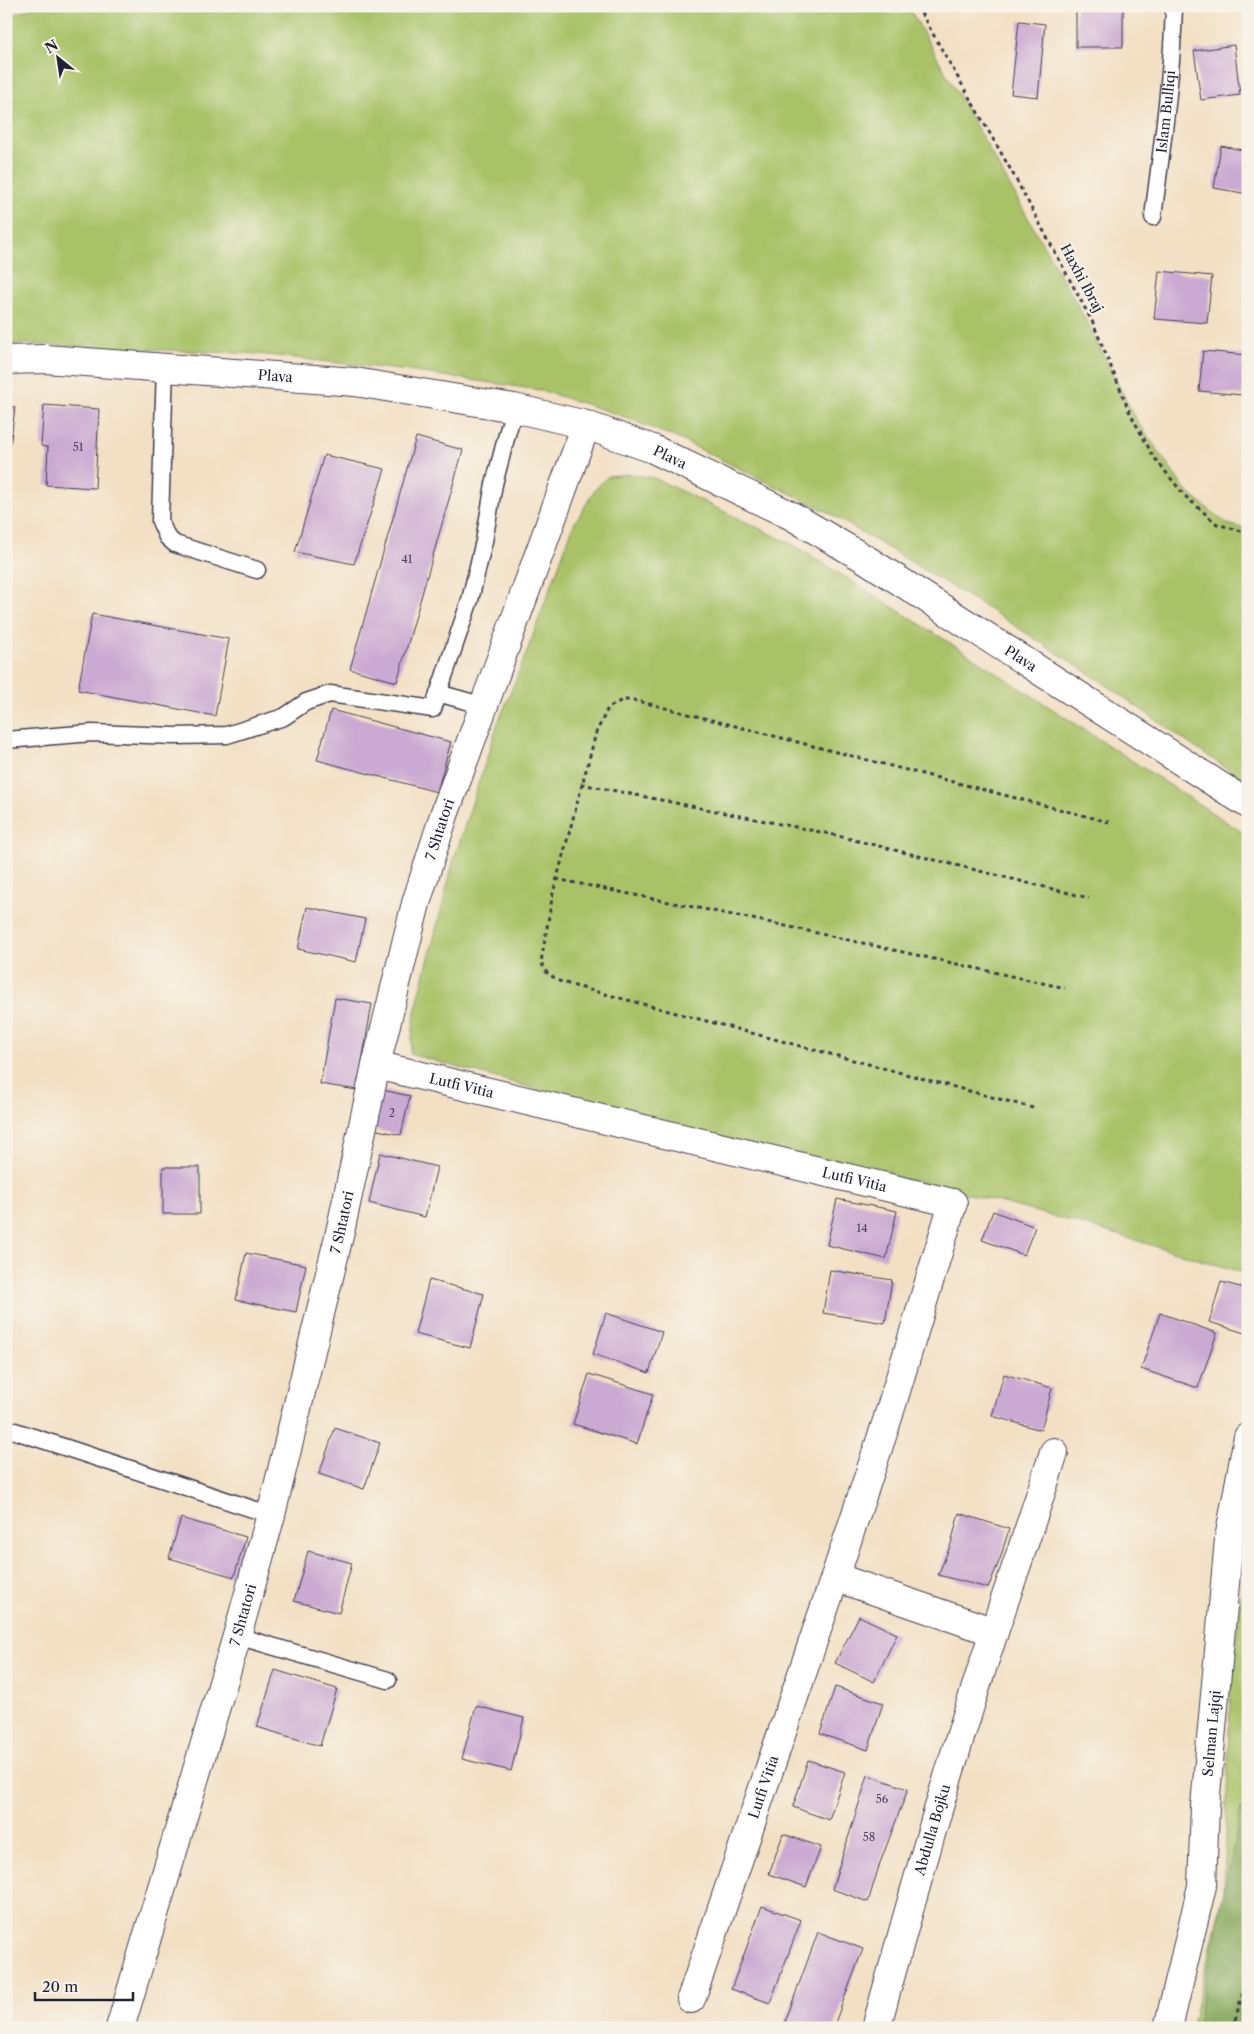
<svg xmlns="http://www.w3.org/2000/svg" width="1254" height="2034" viewBox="0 0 1254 2034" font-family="'Libre Caslon Text',serif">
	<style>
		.green { fill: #a9c268; stroke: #667252 }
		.forest { fill: #86a85c; stroke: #54654c }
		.building { fill: #caa9d2 }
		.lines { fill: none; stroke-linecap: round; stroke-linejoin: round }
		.service-casing { stroke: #413e50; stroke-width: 19 }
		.minor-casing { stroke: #413e50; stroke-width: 30 }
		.tertiary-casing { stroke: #413e50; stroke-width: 30 }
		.path { stroke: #413e50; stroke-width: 3; stroke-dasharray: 4 4; stroke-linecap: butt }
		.service { stroke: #fff; stroke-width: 16 }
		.minor { stroke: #fff; stroke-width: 28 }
		.tertiary { stroke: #fff; stroke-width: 28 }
		.labels { text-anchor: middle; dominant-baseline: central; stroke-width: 4.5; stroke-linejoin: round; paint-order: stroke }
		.number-label { font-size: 11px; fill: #4c4461 }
		.street-label { font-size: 14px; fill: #22223b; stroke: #f7f3e8 }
	</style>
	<rect width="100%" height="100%" fill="#f7f3e8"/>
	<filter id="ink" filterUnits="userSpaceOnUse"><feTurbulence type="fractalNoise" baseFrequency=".02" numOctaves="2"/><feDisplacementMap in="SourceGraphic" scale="10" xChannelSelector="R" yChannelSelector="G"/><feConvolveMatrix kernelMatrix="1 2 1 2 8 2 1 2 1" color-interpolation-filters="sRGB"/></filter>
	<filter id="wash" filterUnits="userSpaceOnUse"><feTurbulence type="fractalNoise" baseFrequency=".0096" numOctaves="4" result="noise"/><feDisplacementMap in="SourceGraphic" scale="20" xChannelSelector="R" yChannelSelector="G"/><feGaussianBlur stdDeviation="1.12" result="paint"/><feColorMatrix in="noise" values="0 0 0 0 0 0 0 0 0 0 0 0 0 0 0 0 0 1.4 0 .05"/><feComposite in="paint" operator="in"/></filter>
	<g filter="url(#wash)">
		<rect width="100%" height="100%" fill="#f3e0c4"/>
		<path class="green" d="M36,6H908L1088,324L1135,418L1186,491L1227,524L1248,529V782L1197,749L1101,681L984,606L826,511L677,438L620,415L540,390L409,371L259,354L25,344L6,345V18Z
			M629,474L654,478L794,545L966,653L1248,836V1274L1078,1223L946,1188L670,1126L410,1054L415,1012L454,859L498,723L525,657L574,524L595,490L608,476Z
			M1248,1532V2028H1191L1224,1891L1230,1696Z"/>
		<path class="forest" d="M1241,1809L1248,1813V2028H1196Z"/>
		<g id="blocks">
			<path class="building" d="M1076,6H1123V47H1076Z
				M1019,21L1045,24L1038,97L1011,94Z
				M1234,45L1240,95L1201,100L1194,51Z
				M1221,146L1248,151V194L1214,188Z
				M1159,271L1212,276L1207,323L1154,319Z
				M1203,351L1247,355L1243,395L1199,391Z
				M44,405L99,409L95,488L46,485L48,447L41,446Z
				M6,406L15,407L7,471L6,470Z
				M416,437L463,450L397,682L350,669Z
				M324,455L385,469L354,564L295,552Z
				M92,614L229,639L215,716L78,690Z
				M331,710L451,742L437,792L317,760Z
				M307,907L365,919L356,962L298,949Z
				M335,998L372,1004L357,1090L320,1084Z
				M382,1090L410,1096L401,1135L373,1129Z
				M380,1153L437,1167L425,1217L369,1203Z
				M163,1167H200V1214H163Z
				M837,1199L897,1211L886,1259L827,1245Z
				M993,1211L1035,1227L1024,1255L982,1240Z
				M246,1253L306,1265L296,1312L236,1300Z
				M830,1270L892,1280L885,1323L823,1313Z
				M429,1280L484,1294L470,1348L415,1334Z
				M1221,1282L1248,1289V1334L1209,1322Z
				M606,1313L662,1332L649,1373L593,1354Z
				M1160,1313L1217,1333L1198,1388L1141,1369Z
				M589,1374L653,1394L637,1444L573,1424Z
				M1004,1374L1052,1388L1041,1430L992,1416Z
				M335,1428L380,1443L364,1489L319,1474Z
				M959,1513L1009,1529L1000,1559L988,1588L938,1575L951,1544Z
				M181,1518L246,1537L234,1577L169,1558Z
				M308,1551L352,1563L339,1613L294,1601Z
				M859,1616L897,1634L874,1682L835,1663Z
				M275,1670L337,1689L320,1746L257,1727Z
				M835,1687L883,1703L868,1750L820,1734Z
				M476,1706L524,1718L511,1771L462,1759Z
				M808,1760L845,1772L829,1820L793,1807Z
				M868,1775L908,1789L880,1863L868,1902L832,1889Z
				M783,1834L821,1847L806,1887L769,1874Z
				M762,1906L801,1920L770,2003L731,1989Z
				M818,1932L863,1949L833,2028H783Z"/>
		</g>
	</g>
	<g filter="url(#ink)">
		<use href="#blocks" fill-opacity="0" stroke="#413e50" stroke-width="1"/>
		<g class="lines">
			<defs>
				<g id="service">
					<path id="s1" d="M1153,217C1162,147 1172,77 1174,6"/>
					<path d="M165,368L160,521L167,537L175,544L257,570"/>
					<path d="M438,693L484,706"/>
					<path d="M6,740L92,733L175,736L227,735L284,717L306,702L330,694L433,709L470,600L484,541L494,484L514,408"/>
					<path d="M6,1428L271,1515"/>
					<path d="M237,1636L388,1680"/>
				</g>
				<g id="minor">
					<path id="s2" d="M376,1065L953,1203L886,1424L835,1577L994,1632"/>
					<path id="s3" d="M691,1999L835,1577"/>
					<path id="s4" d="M120,2028L237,1636L271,1515L340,1232L376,1065L416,903L444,815L586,425"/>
					<path id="s5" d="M876,2028C913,1895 950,1763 994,1632C1014,1572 1035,1513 1054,1452"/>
				</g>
				<g id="tertiary">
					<path id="s6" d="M6,360L45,359L355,382L514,408L586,425L653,449L792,516L867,560L1248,804"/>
					<path id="s7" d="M1168,2028L1202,1886L1205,1806L1229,1539L1248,1437"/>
				</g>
			</defs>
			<use href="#service" class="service-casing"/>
			<use href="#minor" class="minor-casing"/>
			<use href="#tertiary" class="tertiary-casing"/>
			<path class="path" d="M917,6L1012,172L1093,323L1130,413L1153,456L1185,496L1217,524L1248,533
				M581,784L830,834L1089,898
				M556,879L772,923L1065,988
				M1033,1108L575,986L559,981L547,973L541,962L553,893L596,733L608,708L622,700H634L1109,822
				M1236,2028L1235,2020L1248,1975"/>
			<use href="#service" class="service"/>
			<use href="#minor" class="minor"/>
			<use href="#tertiary" class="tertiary"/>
		</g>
	</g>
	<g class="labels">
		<g class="number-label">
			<text x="78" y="447">51</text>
			<text x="407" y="559">41</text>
			<text x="392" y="1113">2</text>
			<text x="862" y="1228">14</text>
			<text x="882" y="1799">56</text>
			<text x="869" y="1837">58</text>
		</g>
		<g class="street-label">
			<text stroke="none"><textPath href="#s1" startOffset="106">Islam Bulliqi</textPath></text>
			<text transform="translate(1082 278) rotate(62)">Haxhi Ibraj</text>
			<text stroke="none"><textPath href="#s6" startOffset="270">Plava</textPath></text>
			<text stroke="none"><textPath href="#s6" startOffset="675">Plava</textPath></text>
			<text stroke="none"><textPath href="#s6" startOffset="1080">Plava</textPath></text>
			<text stroke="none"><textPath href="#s4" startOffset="1241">7 Shtatori</textPath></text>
			<text stroke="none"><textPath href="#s2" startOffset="88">Lutfi Vitia</textPath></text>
			<text stroke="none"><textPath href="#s2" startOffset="492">Lutfi Vitia</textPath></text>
			<text stroke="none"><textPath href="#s4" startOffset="836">7 Shtatori</textPath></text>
			<text stroke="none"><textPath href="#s4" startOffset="431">7 Shtatori</textPath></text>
			<text stroke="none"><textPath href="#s7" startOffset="299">Selman Lajqi</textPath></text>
			<text stroke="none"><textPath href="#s3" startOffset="224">Lutfi Vitia</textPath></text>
			<text stroke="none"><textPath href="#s5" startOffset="206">Abdulla Bojku</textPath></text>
		</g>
	</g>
	<rect width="1254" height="2034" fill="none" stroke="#f7f3e8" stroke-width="25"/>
	<g transform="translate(58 58) rotate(330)" stroke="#f7f3e8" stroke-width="4" paint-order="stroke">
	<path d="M0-4L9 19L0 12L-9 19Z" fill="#22223b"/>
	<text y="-8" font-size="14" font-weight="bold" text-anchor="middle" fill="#22223b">N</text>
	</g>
	<path d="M35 1992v8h98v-8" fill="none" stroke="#22223b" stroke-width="2.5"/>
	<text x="42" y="1992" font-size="15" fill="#22223b" stroke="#f7f3e8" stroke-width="4" paint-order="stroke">20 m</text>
</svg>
